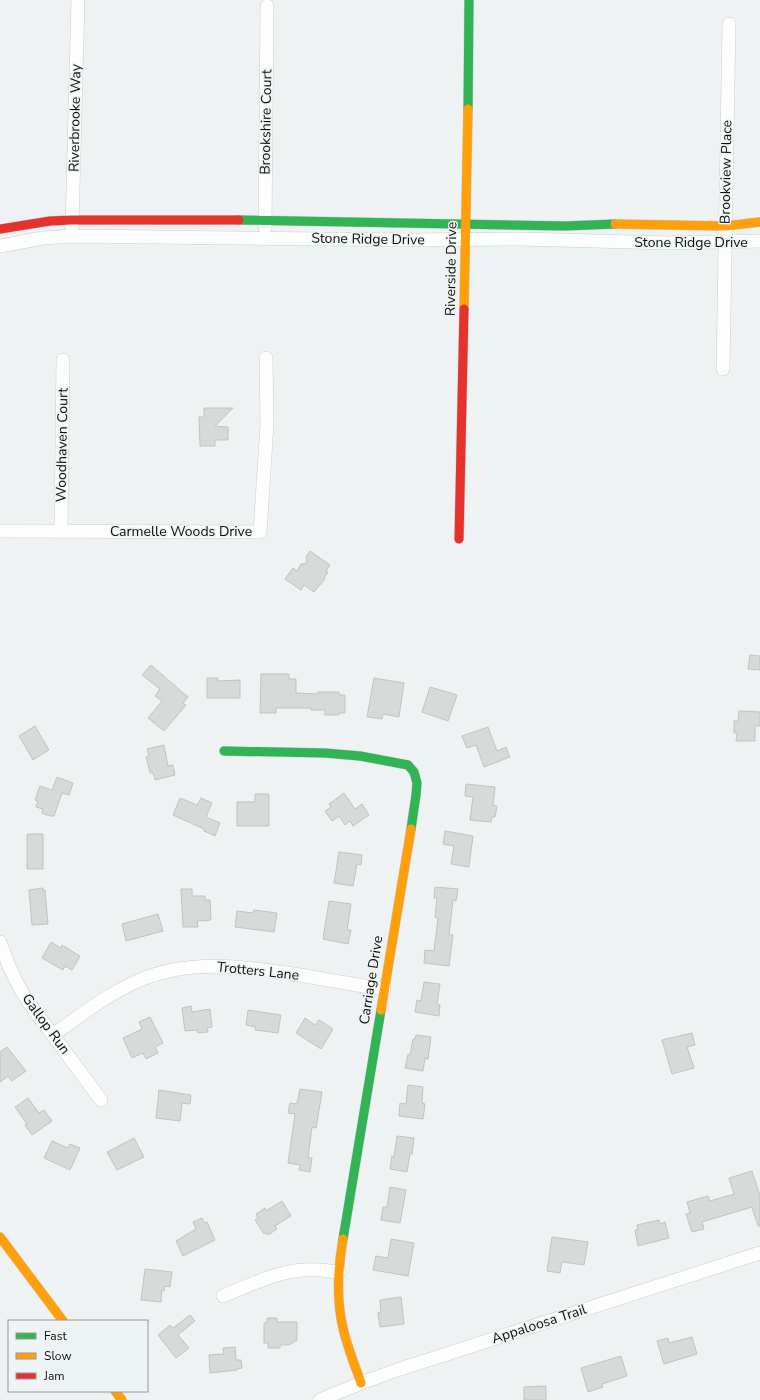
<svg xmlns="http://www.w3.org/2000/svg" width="760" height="1400" viewBox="0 0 760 1400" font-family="'Nunito Sans',sans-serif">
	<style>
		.building { fill: #d8dada; stroke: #c2c4c4 }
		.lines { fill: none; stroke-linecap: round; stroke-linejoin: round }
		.street-casing { stroke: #cccece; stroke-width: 14 }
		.fast-casing { stroke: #cccece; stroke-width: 10 }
		.slow-casing { stroke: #cccece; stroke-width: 10 }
		.jam-casing { stroke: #cccece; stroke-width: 10 }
		.street { stroke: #fdfdfd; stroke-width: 13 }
		.fast { stroke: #30b455; stroke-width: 9 }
		.slow { stroke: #ff9f0a; stroke-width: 9 }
		.jam { stroke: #e5322d; stroke-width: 9 }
		.labels { text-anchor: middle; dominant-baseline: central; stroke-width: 3; stroke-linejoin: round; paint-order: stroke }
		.street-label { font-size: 14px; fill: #0f1010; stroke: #eef3f3 }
	</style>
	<rect width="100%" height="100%" fill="#eff2f2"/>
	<path class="building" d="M204,408H233L215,426L228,427V440H215V446H200L199,417H204Z
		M310,551L330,565L326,571L328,572L324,578L325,579L314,592L304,585L301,590L285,579L293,568L297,571L301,564L307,563L306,557Z
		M750,655L760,656V670L748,669Z
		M151,665L188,697L183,703L186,705L164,731L148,718L162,701L155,696L160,689L142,675Z
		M261,674H289V679H296V693L317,694L318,692H339V695H345V713H339V715H325V710H311V708H276V713H260Z
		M207,678H218V681L240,680V698H207Z
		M374,678L404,683L399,717L383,714L382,719L367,717Z
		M430,687L457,695L448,721L422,712Z
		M739,711L760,712V726H755V741H736L737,733H734V721H738Z
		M35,726L49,750L33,760L19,736Z
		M488,727L497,751L506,747L510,757L484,767L476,745L467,748L462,736Z
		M164,745L168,766L173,765L175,775L155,780L153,773H150L146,757L149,756L147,749Z
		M57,777L73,783L69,795L62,793L54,816H50L42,813L43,809L36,807L38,801L35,800L40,786L52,790Z
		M466,784L495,787L493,805L497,806L495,817H492L491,822L470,820L473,797L465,796Z
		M344,793L355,809L362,804L369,815L353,826L350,821L345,825L339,816L332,821L325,811L331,807L329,804Z
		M255,794H269V826H237V802H255Z
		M180,798L197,805L201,798L212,803L206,817L220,823L215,836L204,831V829L173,815Z
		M445,831L473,836L469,867L451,864L454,846L443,844Z
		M27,834H43V869H27Z
		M339,852L362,855L361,865L357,864L353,886L334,883Z
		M435,887L458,889L456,901L453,900L449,935H453L449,966L424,963L425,950L434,951L438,918L435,917L437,898H434Z
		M43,888V891L45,890L48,924L32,925L29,890Z
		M181,889H192V896H205V900H210L211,920L197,921L198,927H183Z
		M329,901L351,904L347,930H351L348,944L323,939Z
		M254,910L277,913L274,932L235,927L237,911L253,913Z
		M158,914L163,931L126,941L122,924Z
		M51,942L61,948L62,945L80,956L72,970L65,966L63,970L42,958Z
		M424,982L440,984L437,1004L440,1005L439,1016L415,1012L417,1000L421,1001Z
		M191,1006L192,1012L210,1009L212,1027L207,1028L208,1032L198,1033L197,1030L185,1031L182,1008Z
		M248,1010L281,1015L278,1033L255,1030L256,1027L246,1025Z
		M150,1017L163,1043L155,1047L158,1053L146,1059L143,1053L132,1058L123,1038L142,1029L139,1022Z
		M305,1018L315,1025L319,1020L333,1029L321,1049L296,1033Z
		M692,1033L695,1045L687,1047L694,1068L672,1074L662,1040Z
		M416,1035L431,1037L428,1059L425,1058L423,1071L405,1068L408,1054L410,1055L413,1039H415Z
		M7,1047L26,1071L12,1081L8,1076L0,1082V1052Z
		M408,1085L423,1087L422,1103L425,1104L423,1119L399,1116L400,1103L406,1104Z
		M300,1089L322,1092L316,1128L312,1127L308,1158H312L310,1172L299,1170L300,1165L288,1163L295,1114L288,1113L290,1103L297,1104Z
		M159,1090L191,1095L190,1104L182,1103L180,1121L156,1118Z
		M28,1098L39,1113L44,1110L52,1121L32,1135L25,1125L27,1124L15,1107Z
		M397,1136L414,1138L412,1154H410L407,1172L390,1169L392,1156L394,1157Z
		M134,1138L144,1157L117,1170L107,1152Z
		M52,1141L68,1148L70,1144L80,1148L70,1170L44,1158Z
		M752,1171L760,1196V1226H758L752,1207L702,1222L704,1229L692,1232L686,1214L690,1213L687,1202L708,1196L710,1201L734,1194L729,1178Z
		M390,1187L406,1190L400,1223L381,1220L383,1207H387Z
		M282,1201L291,1216L275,1226L277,1229L268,1235L266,1233L264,1234L255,1220L258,1218L256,1214L265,1208L266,1211Z
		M202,1218L204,1223L207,1222L215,1240L183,1256L176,1241L196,1229L193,1222Z
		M659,1220L660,1224L665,1222L669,1238L638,1246L635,1230H638L637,1225Z
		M552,1237L588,1242L584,1265L562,1262L560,1273L547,1271Z
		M391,1239L414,1243L408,1276L373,1270L376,1256L388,1258Z
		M145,1269L172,1272L170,1287L165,1286L164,1291L162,1290L161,1302L141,1300Z
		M401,1297L404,1324L380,1327L378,1313L381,1312L380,1300Z
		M190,1315L195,1321L178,1335L189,1348L176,1358L158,1335L170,1325L173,1328Z
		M267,1318H277V1322H297V1340L289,1345H280V1348H268V1343H264V1323H267Z
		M692,1337L697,1354L664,1364L657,1341L668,1338L669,1343Z
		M235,1347L236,1360H241L242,1368L237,1369V1370L210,1373L209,1355L224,1354L223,1348Z
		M621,1356L627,1376L602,1384L603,1387L588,1392L581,1368Z
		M546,1386V1400H524V1387Z"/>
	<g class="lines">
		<defs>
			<path id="street" d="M72,228L78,0
				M265,228L267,6
				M0,246L43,238L72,236L412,240L521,239L668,243L760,241
				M723,369L729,24
				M0,531L260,532L267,424L266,358
				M61,531L63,360
				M0,942L9,966L20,989L34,1010L101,1100
				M53,1035C81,1015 109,993 140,980C192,958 247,967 300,975C328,980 356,985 384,989
				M223,1296C249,1286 276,1271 305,1270C316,1269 328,1271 339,1272
				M320,1400L361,1383L397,1370L760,1253"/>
			<path id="fast" d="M468,109L469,0
				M239,220L565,226L615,224
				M224,751L325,753L360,756L408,765L414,772L417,783L416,795L411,829
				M343,1239L381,1010"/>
			<path id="slow" d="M615,224L725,226L760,222
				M464,309L468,109
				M381,1010L411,829
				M0,1237L63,1321
				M343,1239C338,1268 336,1299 343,1328C347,1347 355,1365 361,1383
				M115,1391L122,1400"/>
			<path id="jam" d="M0,229L50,221L72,220H239
				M459,539L464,309"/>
		</defs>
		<use href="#street" class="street-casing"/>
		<use href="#fast" class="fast-casing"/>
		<use href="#slow" class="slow-casing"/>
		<use href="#jam" class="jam-casing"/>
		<use href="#street" class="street"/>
		<use href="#fast" class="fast"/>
		<use href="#slow" class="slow"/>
		<use href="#jam" class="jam"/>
	</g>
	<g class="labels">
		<g class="street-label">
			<text transform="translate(75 118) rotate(-89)">Riverbrooke Way</text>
			<text transform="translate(266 122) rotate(-89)">Brookshire Court</text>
			<text transform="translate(726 172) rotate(-89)">Brookview Place</text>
			<text transform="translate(368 239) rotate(1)">Stone Ridge Drive</text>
			<text x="691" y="242">Stone Ridge Drive</text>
			<text transform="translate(451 269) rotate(-89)">Riverside Drive</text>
			<text transform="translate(62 445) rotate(-89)">Woodhaven Court</text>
			<text x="181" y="531">Carmelle Woods Drive</text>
			<text transform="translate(258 971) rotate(6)">Trotters Lane</text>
			<text transform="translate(371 980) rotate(-81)">Carriage Drive</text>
			<text transform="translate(46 1024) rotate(54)">Gallop Run</text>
			<text transform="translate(539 1324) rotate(-18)">Appaloosa Trail</text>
		</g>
	</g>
	<rect x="8" y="1320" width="140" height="72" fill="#eef3f3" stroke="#959898"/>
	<rect x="16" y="1333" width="20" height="6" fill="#30b455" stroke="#959898"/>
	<text x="44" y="1340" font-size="12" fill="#0f1010">Fast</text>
	<rect x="16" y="1353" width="20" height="6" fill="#ff9f0a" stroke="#959898"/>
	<text x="44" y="1360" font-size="12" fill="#0f1010">Slow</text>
	<rect x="16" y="1373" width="20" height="6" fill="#e5322d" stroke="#959898"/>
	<text x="44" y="1380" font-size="12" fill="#0f1010">Jam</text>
</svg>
